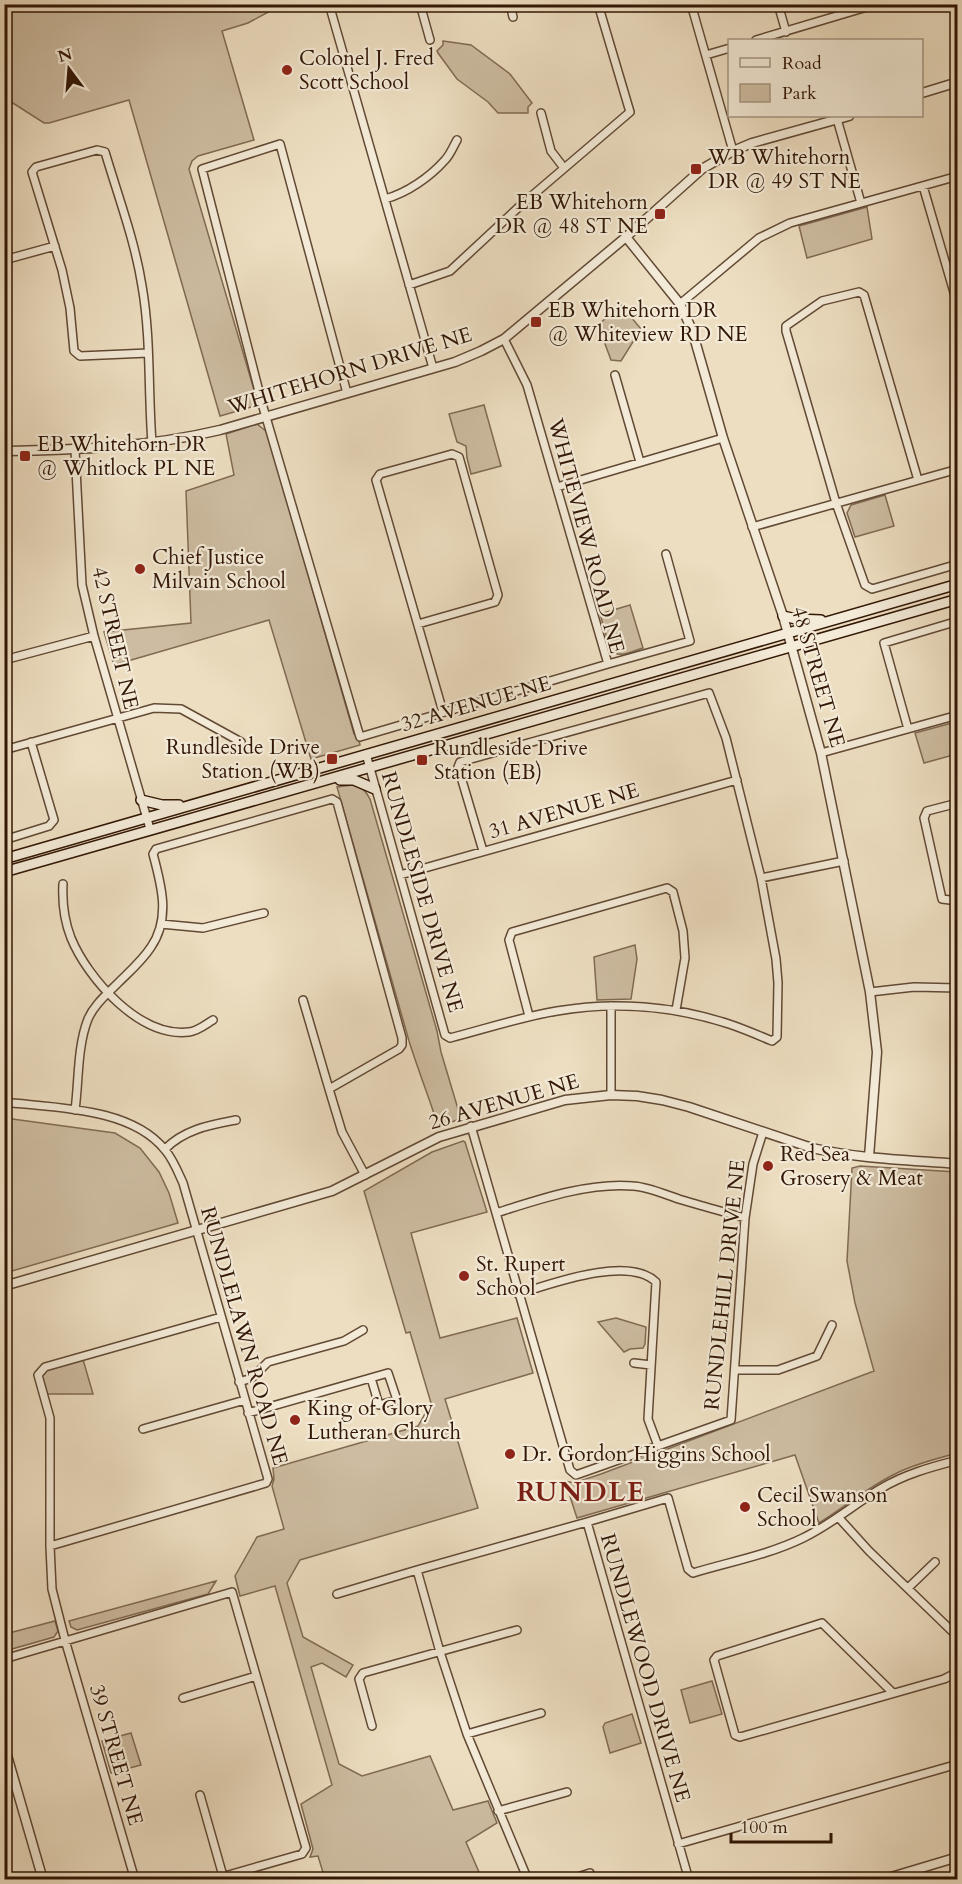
<svg xmlns="http://www.w3.org/2000/svg" width="962" height="1884" viewBox="0 0 962 1884" font-family="Cardo,serif">
	<style>
		.green { fill: #cdbca1; stroke: #806a53; stroke-width: 1.5 }
		.lines { fill: none; stroke-linecap: round; stroke-linejoin: round }
		.minor-casing { stroke: #614934; stroke-width: 10 }
		.tertiary-casing { stroke: #614934; stroke-width: 11 }
		.secondary-casing { stroke: #321705; stroke-width: 12 }
		.minor { stroke: #f3ead7; stroke-width: 7 }
		.tertiary { stroke: #f3ead7; stroke-width: 8 }
		.secondary { stroke: #f3ead7; stroke-width: 9 }
		.poi-dot { fill: #8f2418; stroke: #f3ead7; stroke-width: 2 }
		.labels { text-anchor: middle; dominant-baseline: central; stroke-width: 4.5; stroke-linejoin: round; paint-order: stroke }
		.poi-label { font-size: 21px; fill: #321705; stroke: #f3ead7; text-anchor: start }
		.street-label { font-size: 21px; fill: #321705; stroke: #f3ead7 }
		.district-label { font-size: 27px; font-weight: bold; letter-spacing: 1.5px; fill: #7a1f14; stroke: #f3ead7 }
	</style>
	<rect width="100%" height="100%" fill="#eddec1"/>
	<filter id="stains"><feTurbulence type="fractalNoise" baseFrequency=".00333" numOctaves="4"/><feColorMatrix values="0 0 0 0 .2 0 0 0 0 .09 0 0 0 0 .02 0 0 0 .5 -.17"/></filter>
	<radialGradient id="worn" r=".72"><stop offset=".6" stop-color="#630" stop-opacity="0"/><stop offset="1" stop-color="#630" stop-opacity=".3"/></radialGradient>
	<path class="green" d="M227,4L231,7L241,4L293,5L272,10L248,23L222,31L254,140L198,156L192,161L189,169L257,400L255,406L220,416L129,100L49,123H44L5,98L4,5Z
		M443,41L471,45L510,74L532,103L528,107V113H498L488,102L457,79L438,53L437,51L443,45Z
		M867,207L872,239L807,258L799,226Z
		M621,305L641,329L621,361L611,360L598,325Z
		M484,405L501,466L471,474L467,458L466,446L457,442L449,414Z
		M257,424L267,432L354,734L358,736L360,745L311,759L269,620L114,665L104,632L191,623L186,491L234,475L226,434Z
		M885,495L894,526L855,537L847,513L851,505Z
		M630,605L643,648C632,651 618,660 610,649L600,614Z
		M952,723L957,742V754L924,763L915,733Z
		M352,785C362,787 365,790 370,799L437,1031L441,1052L461,1119L438,1126C429,1097 418,1070 409,1041L337,787Z
		M635,945L637,959L631,999L597,1000L594,957Z
		M5,1118L115,1133L140,1148L159,1172L169,1193L178,1223L5,1273Z
		M463,1141L465,1142L487,1212L411,1233L440,1338L517,1318L533,1373L445,1399L478,1508L300,1560L287,1583L303,1637L353,1665L346,1677L322,1663L311,1667L339,1764L362,1776L430,1756L453,1810L488,1801L497,1823L466,1842L482,1879H325L318,1856L310,1857L313,1849L301,1804L332,1785L275,1586L240,1596L235,1576L257,1537L284,1529L272,1486L274,1479L273,1468L418,1426L431,1403L410,1332L406,1333L364,1191L432,1152Z
		M860,1166L957,1172V1453C937,1459 914,1464 895,1474C868,1487 845,1507 819,1523L795,1455L577,1518L565,1481L574,1483L601,1474L874,1371L855,1303L847,1261L852,1168Z
		M616,1318L646,1327L645,1344L643,1348L630,1349L624,1352L598,1322Z
		M82,1356L93,1394H43L38,1375L45,1367Z
		M216,1581L208,1594L77,1630L71,1627L69,1621Z
		M55,1621L58,1631L54,1637L5,1651V1634Z
		M712,1681L722,1714L690,1723L681,1690Z
		M632,1714L641,1743L610,1753L603,1727L605,1723Z
		M131,1733L141,1765L111,1773L102,1741Z"/>
	<g class="lines">
		<defs>
			<path id="minor" d="M329,4L433,368
				M420,4L430,40
				M510,4L513,17
				M691,4L733,151
				M778,4L786,32
				M756,40L877,4
				M706,55L730,48
				M541,113L551,151L564,168
				M837,119L861,203
				M923,186L958,306
				M385,199C407,193 430,177 445,160C450,155 453,147 457,140
				M4,260L55,246
				M409,285L450,271L520,206L630,112L598,4
				M680,304L759,238L790,223L958,176
				M148,353L80,356L74,351L70,308L62,270L32,172L36,167L97,150L105,152C118,196 135,241 142,286C151,337 148,391 152,443
				M615,375L640,462
				M347,393L280,144L202,169L263,407L360,737L608,664L527,385L504,339
				M75,450L82,585L94,636L150,829
				M918,480L864,295L859,292L822,301L786,326V331L836,503L865,585L872,589L958,564
				M557,487L723,438
				M752,527L958,469
				M418,624L495,602L498,595L459,457L452,454L380,474L376,480L443,712
				M4,660L94,636
				M608,664L690,641L666,554
				M908,729L884,643L958,621
				M4,750L154,708L181,709L241,742
				M821,753L958,715
				M366,754L445,1035L450,1038C485,1029 521,1017 557,1011C614,1001 674,1006 729,1024C744,1029 758,1035 772,1041L777,1037L778,983L776,959L761,878L726,738L709,693L460,762L458,767L483,851
				M958,803L927,811L924,818L942,899L958,901
				M4,840L49,826L54,820L31,742
				M400,875L737,780
				M761,878L844,861
				M63,884C62,903 64,920 71,938C88,979 140,1038 189,1032C198,1031 206,1024 213,1020
				M161,924L203,928L264,913
				M870,992L914,987L958,988
				M303,1000L329,1089
				M611,1006V1095
				M529,1016L509,940L512,932L667,888L673,892L683,931L685,958L676,1010
				M4,1102C54,1108 131,1107 165,1150C173,1159 178,1172 183,1183L268,1479L266,1483L50,1546
				M75,1110C79,1081 77,1047 88,1019C94,1005 106,995 117,984C129,972 142,961 151,947C171,918 161,884 153,854L156,849L332,799L337,802L402,1038V1045L399,1049L329,1089L342,1132L365,1175
				M471,1126L570,1470L576,1475L731,1420L745,1218L753,1164L763,1132
				M165,1149C185,1129 210,1125 236,1120
				M496,1213C537,1200 589,1182 633,1186C649,1187 666,1195 682,1200C702,1206 724,1212 745,1218
				M518,1294C551,1284 628,1255 656,1282L648,1419L658,1446
				M634,1363L651,1365
				M735,1370H778L817,1356L832,1325
				M239,1382L252,1378L268,1362L344,1341L363,1330
				M248,1413L388,1373L397,1400L379,1405L371,1378
				M143,1429L245,1400
				M839,1518L869,1551L958,1637
				M908,1588L935,1562
				M337,1594L417,1570
				M4,1659L232,1592L306,1848L302,1854L211,1880
				M893,1693L822,1623L717,1656L714,1660L735,1735L740,1737L944,1679L958,1672
				M183,1698L256,1676
				M372,1726L359,1679L363,1673L517,1630
				M467,1734L541,1713
				M200,1795L223,1876
				M498,1811L567,1792
				M678,1844L958,1764
				M135,1880L65,1640L52,1589L50,1546V1418L38,1375L45,1367L221,1317
				M528,1880L467,1734L440,1652L417,1570L587,1522
				M568,1880L590,1873
				M689,1880L587,1522L668,1498L688,1569L693,1573C729,1562 768,1555 803,1538C832,1524 853,1505 880,1489C905,1474 931,1467 958,1460"/>
			<path id="tertiary" d="M922,93L958,82
				M626,237L680,304L692,330L723,438L783,616L821,753L870,992L877,1052L869,1157
				M4,451C77,450 149,447 220,430L455,362L481,351L504,339L626,237L702,169L733,151L752,143L849,116
				M4,1286L332,1191L439,1137L565,1100L611,1095L637,1096L662,1100L689,1107L812,1148C860,1159 909,1160 958,1164
				M4,1745L43,1880
				M881,1880L958,1857"/>
			<path id="secondary" d="M783,616L796,619L821,620
				M340,780H354L375,789
				M141,800L162,805H179
				M4,859L958,584
				M4,872L958,599"/>
		</defs>
		<use href="#minor" class="minor-casing"/>
		<use href="#tertiary" class="tertiary-casing"/>
		<use href="#secondary" class="secondary-casing"/>
		<use href="#minor" class="minor"/>
		<use href="#tertiary" class="tertiary"/>
		<use href="#secondary" class="secondary"/>
	</g>
	<g class="poi-dot">
		<circle cx="287" cy="70" r="6"/>
		<rect x="690" y="163" width="12" height="12" rx="3"/>
		<rect x="654" y="208" width="12" height="12" rx="3"/>
		<rect x="530" y="316" width="12" height="12" rx="3"/>
		<rect x="19" y="450" width="12" height="12" rx="3"/>
		<circle cx="140" cy="569" r="6"/>
		<rect x="326" y="753" width="12" height="12" rx="3"/>
		<rect x="416" y="754" width="12" height="12" rx="3"/>
		<circle cx="768" cy="1166" r="6"/>
		<circle cx="464" cy="1276" r="6"/>
		<circle cx="295" cy="1420" r="6"/>
		<circle cx="510" cy="1454" r="6"/>
		<circle cx="745" cy="1507" r="6"/>
	</g>
	<g class="labels">
		<g class="poi-label">
			<text x="299" y="58">Colonel J. Fred<tspan x="299" dy="24">Scott School</tspan></text>
			<text x="708" y="157">WB Whitehorn<tspan x="708" dy="24">DR @ 49 ST NE</tspan></text>
			<text x="648" y="202" text-anchor="end">EB Whitehorn<tspan x="648" dy="24">DR @ 48 ST NE</tspan></text>
			<text x="548" y="310">EB Whitehorn DR<tspan x="548" dy="24">@ Whiteview RD NE</tspan></text>
			<text x="37" y="444">EB Whitehorn DR<tspan x="37" dy="24">@ Whitlock PL NE</tspan></text>
			<text x="152" y="557">Chief Justice<tspan x="152" dy="24">Milvain School</tspan></text>
			<text x="320" y="747" text-anchor="end">Rundleside Drive<tspan x="320" dy="24">Station (WB)</tspan></text>
			<text x="434" y="748">Rundleside Drive<tspan x="434" dy="24">Station (EB)</tspan></text>
			<text x="780" y="1154">Red Sea<tspan x="780" dy="24">Grosery &amp; Meat</tspan></text>
			<text x="476" y="1264">St. Rupert<tspan x="476" dy="24">School</tspan></text>
			<text x="307" y="1408">King of Glory<tspan x="307" dy="24">Lutheran Church</tspan></text>
			<text x="522" y="1454">Dr. Gordon Higgins School</text>
			<text x="757" y="1495">Cecil Swanson<tspan x="757" dy="24">School</tspan></text>
		</g>
		<g class="street-label">
			<text transform="translate(350 371) rotate(-17)">WHITEHORN DRIVE NE</text>
			<text transform="translate(586 536) rotate(75)">WHITEVIEW ROAD NE</text>
			<text transform="translate(115 638) rotate(77)">42 STREET NE</text>
			<text transform="translate(818 677) rotate(74)">48 STREET NE</text>
			<text transform="translate(476 704) rotate(-16)">32 AVENUE NE</text>
			<text transform="translate(564 811) rotate(-16)">31 AVENUE NE</text>
			<text transform="translate(422 892) rotate(74)">RUNDLESIDE DRIVE NE</text>
			<text transform="translate(504 1102) rotate(-16)">26 AVENUE NE</text>
			<text transform="translate(725 1285) rotate(-84)">RUNDLEHILL DRIVE NE</text>
			<text transform="translate(244 1336) rotate(74)">RUNDLELAWN ROAD NE</text>
			<text transform="translate(645 1668) rotate(74)">RUNDLEWOOD DRIVE NE</text>
			<text transform="translate(116 1755) rotate(74)">39 STREET NE</text>
		</g>
		<g class="district-label">
			<text x="581" y="1492">RUNDLE</text>
		</g>
	</g>
	<rect width="962" height="1884" fill="none" stroke="#eddec1" stroke-width="24"/>
	<rect x="6" y="6" width="950" height="1872" fill="none" stroke="#321705" stroke-width="3"/>
	<rect x="12" y="12" width="938" height="1860" fill="none" stroke="#321705" stroke-width="1.5"/>
	<rect x="728" y="39" width="195" height="78" fill="#f3ead7" stroke="#a69683" stroke-width="1.5"/>
	<rect x="740" y="58" width="30" height="9" fill="#f3ead7" stroke="#a69683" stroke-width="1.5"/>
	<text x="782" y="69" font-size="18" fill="#321705">Road</text>
	<rect x="740" y="84" width="30" height="18" fill="#cdbca1" stroke="#a69683" stroke-width="1.5"/>
	<text x="782" y="99" font-size="18" fill="#321705">Park</text>
	<g transform="translate(69 69) rotate(344)" stroke="#f3ead7" stroke-width="4.5" paint-order="stroke">
	<path d="M0-4.5L10 22L0 15L-10 22Z" fill="#321705"/>
	<text y="-9" font-size="16" font-weight="bold" text-anchor="middle" fill="#321705">N</text>
	</g>
	<path d="M731 1833v9h100v-9" fill="none" stroke="#321705" stroke-width="3"/>
	<text x="740" y="1833" font-size="18" fill="#321705" stroke="#f3ead7" stroke-width="4.5" paint-order="stroke">100 m</text>
	<rect width="100%" height="100%" filter="url(#stains)"/>
	<rect width="100%" height="100%" fill="url(#worn)"/>
</svg>
